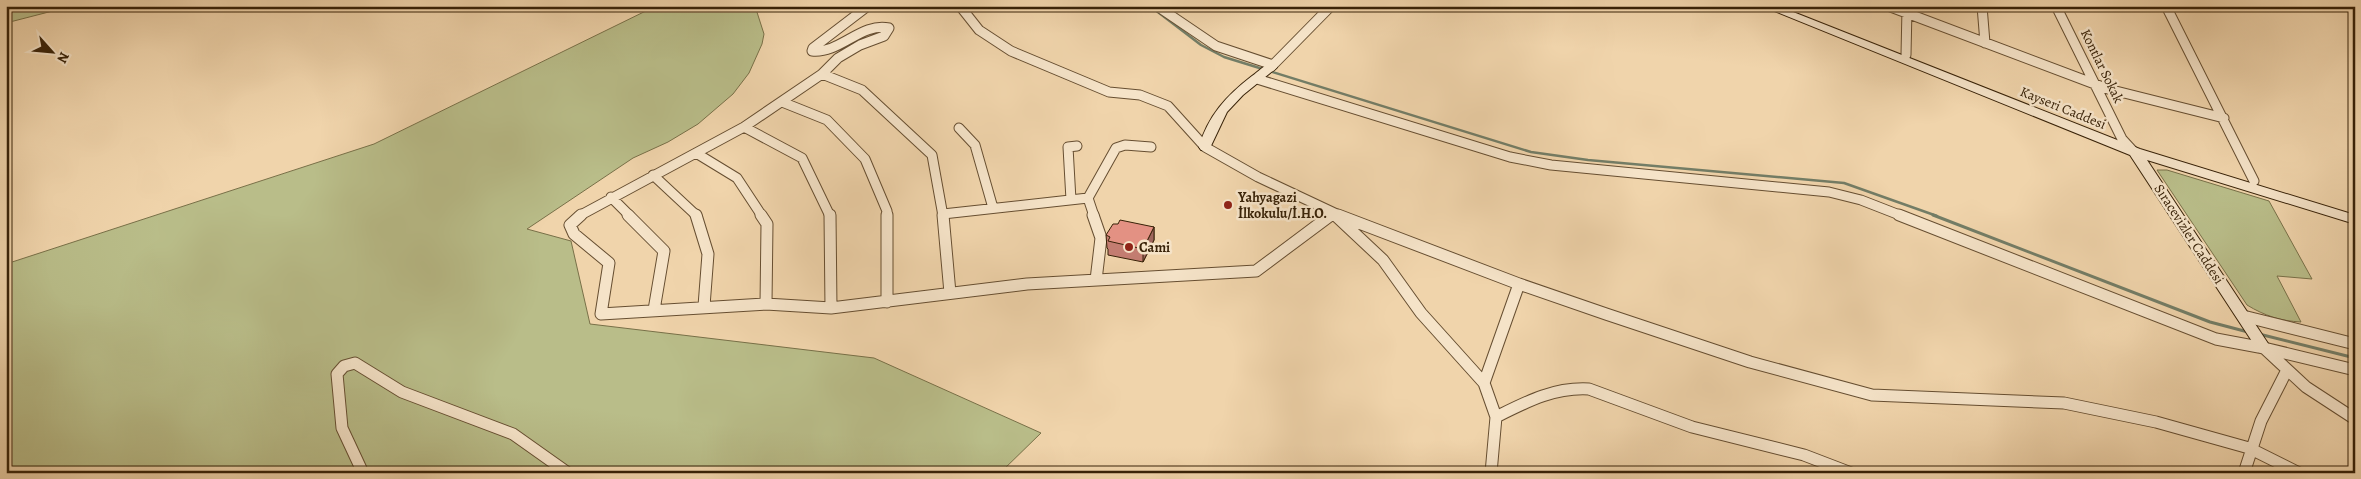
<svg xmlns="http://www.w3.org/2000/svg" width="2361" height="479" viewBox="0 0 2361 479" font-family="Alegreya,serif">
	<style>
		.green { fill: #b9bd89; stroke: #787048 }
		.lines { fill: none; stroke-linecap: round; stroke-linejoin: round }
		.stream-far1 { stroke: #737d66; stroke-width: 2.5 }
		.stream { stroke: #737d66; stroke-width: 3 }
		.street-far1-casing { stroke: #664e31; stroke-width: 11 }
		.street-casing { stroke: #664e31; stroke-width: 13 }
		.secondary-casing { stroke: #382208; stroke-width: 2 }
		.street-far1 { stroke: #f5e3c8; stroke-width: 9 }
		.street { stroke: #f5e3c8; stroke-width: 11 }
		.secondary { fill: #f5e3c8; fill-rule: evenodd }
		.wall { fill: #c37d71; stroke: #382208 }
		.shaded-wall { fill: #9f665c; stroke: #382208 }
		.building { fill: #e39183; stroke: #382208 }
		.poi-dot { fill: #8f2418; stroke: #f5e3c8; stroke-width: 2 }
		.labels { text-anchor: middle; dominant-baseline: central; stroke-width: 5; stroke-linejoin: round; paint-order: stroke }
		.street-label { font-size: 14px; fill: #382208; stroke: #f5e3c8 }
		.poi-label { font-size: 14px; font-weight: bold; fill: #382208; stroke: #f5e3c8; text-anchor: start }
	</style>
	<rect width="100%" height="100%" fill="#f0d4ab"/>
	<filter id="stains"><feTurbulence type="fractalNoise" baseFrequency=".004" numOctaves="4"/><feColorMatrix values="0 0 0 0 .2 0 0 0 0 .09 0 0 0 0 .02 0 0 0 .5 -.17"/></filter>
	<radialGradient id="worn" r=".72"><stop offset=".6" stop-color="#630" stop-opacity="0"/><stop offset="1" stop-color="#630" stop-opacity=".3"/></radialGradient>
	<path class="green" d="M6,6H72L6,23Z
		M656,6H755L764,34L762,44L749,73L733,94L698,124L668,142L633,158L527,229L571,241L590,324L874,358L1041,433L1000,473H6V264L374,144Z
		M2157,170H2167L2269,201L2312,279L2277,276L2301,322C2281,321 2265,316 2247,305Z"/>
	<g class="lines">
		<path class="stream-far1" d="M1150,6L1201,45L1224,57L1531,152L1588,160L1844,183L1937,216"/>
		<path class="stream" d="M1933,215L2210,322L2248,332
			M2259,334L2355,358"/>
		<defs>
			<path id="street-far1" d="M960,6L979,30L1011,51L1109,92L1140,95L1168,106L1205,147L1258,177L1341,216
				M1157,6L1216,46L1273,65
				M1888,6L2108,89L2224,118
				M1982,6L1985,43
				M2056,6L2122,139L2134,152
				M2166,6L2254,181
				M1906,55L1907,8
				M1271,67L1331,6
				M822,74L862,90L932,155L943,216
				M1257,79L1510,157L1551,165L1829,192L1861,200L1902,216
				M782,102L827,120L865,159L887,211V216
				M744,127L802,158L830,216
				M959,128L975,145L993,208
				M696,153L737,178L762,216
				M653,175L697,216
				M611,197L630,216
				M1088,198L1116,148L1125,145L1151,147
				M1071,200L1068,147L1077,146
				M943,214L1088,198L1094,216
				M579,216L744,127L822,74L838,58L860,45L884,36L889,28C861,22 840,54 812,51L813,48L868,6
				M1329,216L1333,213L1336,216"/>
			<path id="street" d="M581,215L570,225L574,234L609,263L601,314L766,304L831,308L1027,284L1256,271L1331,215
				M628,215L664,251L654,310
				M696,215L708,254L704,306
				M761,215L767,224L766,304
				M830,215L831,308
				M887,215V302
				M943,215L950,293
				M1093,215L1101,238L1096,280
				M1335,215L1383,260L1421,313L1484,383L1496,417L1491,473
				M1338,215L1519,284L1606,314L1750,362L1872,395L2064,403L2156,422L2249,448L2299,473
				M1899,215L2216,339L2264,348L2355,370
				M2243,316L2355,344
				M2264,348L2306,387L2355,419
				M1484,383L1519,284
				M1496,417C1526,402 1554,387 1589,389L1692,427L1804,455L1851,473
				M363,473L342,428L337,374L344,366L355,363L402,392L513,434L568,473
				M2244,473L2261,421L2286,372"/>
			<path id="secondary" d="M1762,6H1778L2140,149L2355,215V224L2147,160L2271,348L2269,352H2259L2130,155Z
				M1271,63L1275,65L1277,67L1275,69L1243,95L1227,112L1209,150H1201L1199,147C1208,116 1226,96 1252,76C1258,72 1264,65 1271,63Z"/>
		</defs>
		<use href="#street-far1" class="street-far1-casing"/>
		<use href="#street" class="street-casing"/>
		<use href="#secondary" class="secondary-casing"/>
		<use href="#street-far1" class="street-far1"/>
		<use href="#street" class="street"/>
		<use href="#secondary" class="secondary"/>
	</g>
	<path class="wall" d="M1118,224L1154,227V240L1143,262L1108,255V249L1107,248L1106,235Z"/>
	<path class="shaded-wall" d="M1154,227V240L1143,262V249Z"/>
	<path class="building" d="M1120,220L1154,227L1143,249L1108,241L1110,237L1106,235L1113,224H1118Z"/>
	<g class="poi-dot">
		<circle cx="1228" cy="205" r="5"/>
		<circle cx="1129" cy="247" r="5"/>
	</g>
	<g class="labels">
		<g class="street-label">
			<text transform="translate(2102 66) rotate(64)">Kontlar Sokak</text>
			<text transform="translate(2063 108) rotate(22)">Kayseri Caddesi</text>
			<text transform="translate(2189 234) rotate(57)">Sıracevizler Caddesi</text>
		</g>
		<g class="poi-label">
			<text x="1238" y="197">Yahyagazi<tspan x="1238" dy="16">İlkokulu/İ.H.O.</tspan></text>
			<text x="1139" y="247">Cami</text>
		</g>
	</g>
	<rect width="2361" height="479" fill="none" stroke="#f0d4ab" stroke-width="25"/>
	<rect x="8" y="8" width="2346" height="464" fill="none" stroke="#382208" stroke-width="2.5"/>
	<rect x="12" y="12" width="2336" height="454" fill="none" stroke="#382208"/>
	<g transform="translate(52 52) rotate(117)" stroke="#f5e3c8" stroke-width="4" paint-order="stroke">
	<path d="M0-4L9 19L0 12L-9 19Z" fill="#382208"/>
	<text y="-8" font-size="14" font-weight="bold" text-anchor="middle" fill="#382208">N</text>
	</g>
	<rect width="100%" height="100%" filter="url(#stains)"/>
	<rect width="100%" height="100%" fill="url(#worn)"/>
</svg>
